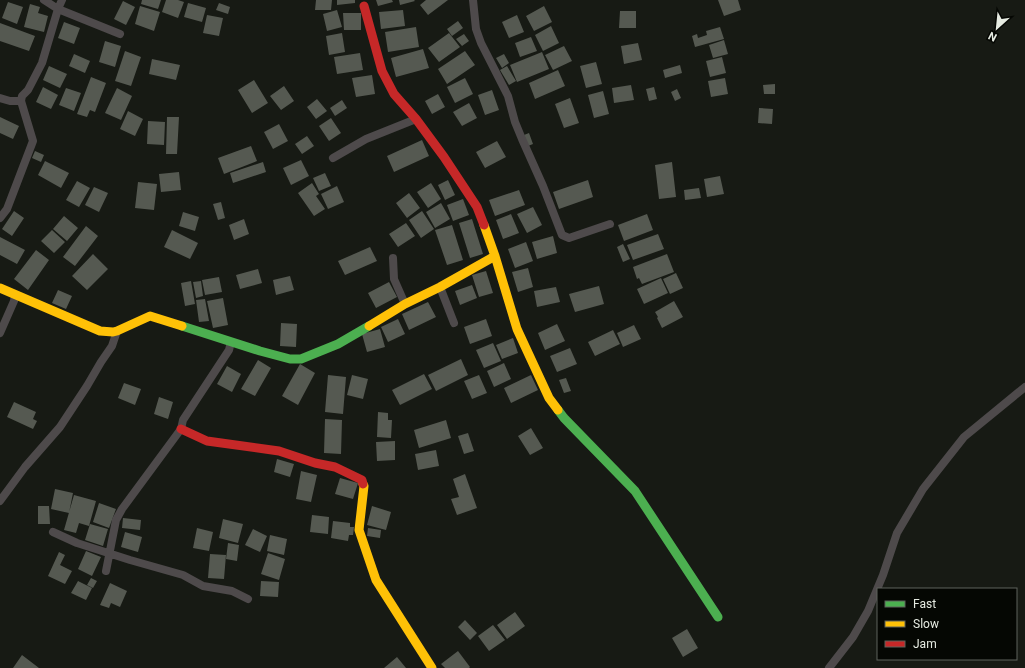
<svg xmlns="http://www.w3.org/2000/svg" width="1025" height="668" viewBox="0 0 1025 668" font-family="Roboto,sans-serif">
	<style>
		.building { fill: #555951 }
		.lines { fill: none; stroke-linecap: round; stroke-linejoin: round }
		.street { stroke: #4e4a4b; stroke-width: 8 }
		.fast { stroke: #4caf50; stroke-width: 9 }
		.slow { stroke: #ffc107; stroke-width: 9 }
		.jam { stroke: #c62828; stroke-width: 9 }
	</style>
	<rect width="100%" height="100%" fill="#171a14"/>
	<path class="building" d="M142,0H161L158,9L141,4Z
		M166,0H178L184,2L178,18L162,12Z
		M316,0H332L331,10H315Z
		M337,0H355V3L337,5Z
		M376,0H392L393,2L378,6Z
		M399,0H414L415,1L400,5Z
		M426,0H448L428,15L420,5Z
		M718,0H738L741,10L724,16Z
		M123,1L135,7L126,25L114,19Z
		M8,2L23,7L17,24L2,18Z
		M188,3L206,8L202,22L184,17Z
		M219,3L230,7L228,14L216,10Z
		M30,4L40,7L38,13L48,16L44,32L24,27Z
		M140,6L160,12L154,31L135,24Z
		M544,6L552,22L534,31L526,16Z
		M337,10L342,27L327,31L323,14Z
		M403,10L405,26L381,29L379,12Z
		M620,11H636V28H619Z
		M343,13H361V30H344Z
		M207,15L223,18L219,36L203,33Z
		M517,15L524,32L509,38L502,22Z
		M458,21L463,28L452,36L447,29Z
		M64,22L80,28L74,44L58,38Z
		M0,23L35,36L29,51L0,41Z
		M551,26L559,43L543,51L535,35Z
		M416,27L419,47L388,52L385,32Z
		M720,27L724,39L695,47L692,36L697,34L698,38L707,35L706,31Z
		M342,33L345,52L329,55L326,36Z
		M449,33L460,47L439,62L428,48Z
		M464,34L469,41L462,46L456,39Z
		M531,37L537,51L520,57L515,43Z
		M724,40L728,54L713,58L709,45Z
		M105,41L121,46L115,67L99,62Z
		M638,43L642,60L624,64L621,46Z
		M564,46L572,61L553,70L545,55Z
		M423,49L429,68L396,77L391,58Z
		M125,51L141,57L131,86L115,81Z
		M465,51L475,65L447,84L438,69Z
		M542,52L549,69L517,82L510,65Z
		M360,53L363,70L337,74L334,57Z
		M74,54L90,61L85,73L69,66Z
		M504,54L509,63L502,68L496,58Z
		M722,57L726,73L710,77L706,61Z
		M152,59L180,65L176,80L149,74Z
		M596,62L602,84L586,88L580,66Z
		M680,65L682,73L665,78L663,70Z
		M49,66L67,74L60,88L43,80Z
		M507,66L516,81L509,85L500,70Z
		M558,70L565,86L535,99L529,83Z
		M372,75L375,94L356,97L352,78Z
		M91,77L106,83L95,112L90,110L87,117L77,114Z
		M465,78L473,94L455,103L447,87Z
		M725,78L728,94L711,97L708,81Z
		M254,80L268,103L252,113L238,90Z
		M775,84V94H764L763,85Z
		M631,85L634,100L614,103L612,88Z
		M284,86L294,101L281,110L270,96Z
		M43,87L58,95L51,109L36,102Z
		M654,87L657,99L649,101L646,89Z
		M66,88L81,93L74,111L59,105Z
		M117,88L132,96L121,120L105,113Z
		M677,89L681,98L675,101L671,92Z
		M492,90L499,110L485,115L478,95Z
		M603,91L609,114L594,118L588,95Z
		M438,94L445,107L432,114L425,101Z
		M570,98L579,123L564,128L555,104Z
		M317,99L327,111L316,119L307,107Z
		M342,100L347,108L335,116L330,108Z
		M469,103L477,118L462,126L453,112Z
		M759,108L773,109L772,124L758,123Z
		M128,111L143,119L135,136L120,129Z
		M0,117L19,126L13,139L0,133Z
		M167,117H179L177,154H166Z
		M331,118L341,133L329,141L319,126Z
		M148,121L165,122L164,145L147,144Z
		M279,124L288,141L273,149L264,132Z
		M529,133L533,144L528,146L524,135Z
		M307,136L314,146L302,154L295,144Z
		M422,140L429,156L394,172L387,156Z
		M497,141L506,157L485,168L476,152Z
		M251,146L257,161L224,174L218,158Z
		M35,151L44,155L41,162L32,158Z
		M301,160L309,176L291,185L283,168Z
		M45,161L69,173L61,188L38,175Z
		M263,162L266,172L233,183L230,173Z
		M672,162L676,197L659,199L655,165Z
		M179,172L181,190L161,192L159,174Z
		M325,173L331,186L319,191L313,178Z
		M720,176L724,194L707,197L704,179Z
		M448,180L455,195L445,200L438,185Z
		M588,180L593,197L559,209L553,192Z
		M77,181L90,188L79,207L66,200Z
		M138,182L157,184L154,210L135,208Z
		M312,183L319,194L316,196L325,209L314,216L298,193Z
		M431,183L441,199L428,208L417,192Z
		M337,186L344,202L328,209L321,194Z
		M94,187L108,193L99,212L85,205Z
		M699,188L701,198L685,200L684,190Z
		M519,190L525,205L495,216L489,200Z
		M409,193L420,208L407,218L396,203Z
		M463,199L469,215L453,221L447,205Z
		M221,202L225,218L218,220L213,204Z
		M441,203L450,219L435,228L426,212Z
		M533,207L542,225L527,233L517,214Z
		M14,211L24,218L12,236L2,229Z
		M422,211L434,229L421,238L409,220Z
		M183,212L199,217L195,231L179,226Z
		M511,214L519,233L503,239L496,220Z
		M647,214L653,230L624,241L618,225Z
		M64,216L78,228L67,241L53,229Z
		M244,219L249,234L234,240L229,225Z
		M472,219L483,254L470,258L459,223Z
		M406,223L415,236L398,247L389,234Z
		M452,225L463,260L447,265L435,230Z
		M86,226L98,236L75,266L63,257Z
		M52,230L65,242L54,253L41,241Z
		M172,230L198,243L190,259L164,247Z
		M658,234L664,249L633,260L627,245Z
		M553,236L557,253L537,259L532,242Z
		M0,237L25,250L17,264L0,255Z
		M526,242L533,261L515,268L508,249Z
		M623,244L630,259L623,262L617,247Z
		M370,247L377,261L345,275L338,261Z
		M36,250L49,260L28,290L14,279Z
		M93,254L108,269L87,290L72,276Z
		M667,254L674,272L642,284L639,278L637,279L633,267Z
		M528,268L533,287L518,292L512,272Z
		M258,269L262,283L240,289L236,275Z
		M486,271L493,293L479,297L472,275Z
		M676,273L683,288L670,294L663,279Z
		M290,276L294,290L276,295L273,280Z
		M219,277L222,292L205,295L202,280Z
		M661,278L668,293L644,304L637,289Z
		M191,281L195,304L185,306L181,283Z
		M201,281L203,296L196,298L193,282Z
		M389,282L397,297L376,308L368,293Z
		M472,285L477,298L460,305L455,291Z
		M599,286L604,304L575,312L569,294Z
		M556,287L560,302L537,307L534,291Z
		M58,290L72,296L66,309L52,303Z
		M223,298L228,325L213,328L207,301Z
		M205,299L209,321L199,322L196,300Z
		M674,301L683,317L662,328L657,318L658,317L655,312Z
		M428,302L436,317L409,330L402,314Z
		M398,319L405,334L388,342L381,327Z
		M486,319L492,336L470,344L464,327Z
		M281,323L297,324L296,347L280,346Z
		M557,324L565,341L545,350L538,333Z
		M634,325L641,339L623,347L617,333Z
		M380,329L385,347L367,352L362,334Z
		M613,330L620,344L595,356L588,342Z
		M513,338L518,353L502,359L496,345Z
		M493,343L501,361L484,368L476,350Z
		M570,348L577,364L557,372L550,356Z
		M461,359L468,375L436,391L428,375Z
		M258,360L271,368L255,396L241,389Z
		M504,363L511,379L494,387L487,371Z
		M300,364L315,373L298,405L282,396Z
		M227,366L241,374L232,392L217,384Z
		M424,374L432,389L400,405L392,390Z
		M328,375L346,377L343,414L325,412Z
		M352,375L368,379L363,399L347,395Z
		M479,375L487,393L472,399L464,381Z
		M531,375L538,390L511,403L504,388Z
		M566,378L571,391L564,393L559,380Z
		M124,383L141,389L135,405L118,398Z
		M159,397L173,402L168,419L154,414Z
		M14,402L36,412L33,419L37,421L33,429L7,417Z
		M378,412L388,413V420H392L391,438L377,437Z
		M325,419L342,420L341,454L324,453Z
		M446,420L451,438L419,448L414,430Z
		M531,428L543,448L530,455L518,436Z
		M468,433L474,451L464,454L458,436Z
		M395,441V460L377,461L376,442Z
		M436,450L439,466L418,470L415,454Z
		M277,459L294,464L290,477L274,472Z
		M301,471L317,475L311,502L296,499Z
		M465,474L477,508L457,515L451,499L459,497L453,479Z
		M340,478L358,483L353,499L335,494Z
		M55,489L73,493L69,513L51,509Z
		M74,495L96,501L89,526L79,523L76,533L64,530Z
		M99,503L116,509L109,528L93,522Z
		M38,506H49L50,524H38Z
		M372,506L391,512L386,530L367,525Z
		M312,515L329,517L328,534L310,532Z
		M123,518L141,520L140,530L122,528Z
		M223,519L243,524L238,543L219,538Z
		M333,521L350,523V527H354L353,535H349L348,541L331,538Z
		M90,524L108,529L103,546L85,540Z
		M197,528L213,532L209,551L193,548Z
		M368,528L381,530L380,538L367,536Z
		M253,529L267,536L260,552L245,545Z
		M125,532L142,537L138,552L121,547Z
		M270,535L287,539L284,555L267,551Z
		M228,543L239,545L237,561L226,559Z
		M86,551L101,557L92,576L78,569Z
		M59,552L65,555L60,565L72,571L65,584L48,576Z
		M268,553L285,559L279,580L261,574Z
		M210,554L226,555L224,579L208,578Z
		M91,578L97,581L93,588L87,585Z
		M78,581L92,588L86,600L71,593Z
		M261,581L279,582L278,597L260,596Z
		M110,583L127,591L120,607L111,603L109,608L100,605Z
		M515,612L525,626L507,639L497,625Z
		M465,620L477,633L470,640L458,627Z
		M493,625L505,640L489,651L478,636Z
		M687,629L698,648L683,657L672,638Z
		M458,651L470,667L469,668H445L441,664Z
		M22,655L39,668H13Z
		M397,657L406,668H384Z"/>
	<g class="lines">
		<path class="street" d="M44,0L58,9L120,34
			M473,0L476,29L481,43L508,96L515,122L522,139L543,186L562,235L569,238L610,224
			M0,98L10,101H21L22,96L28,90L42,63L58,9L62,0
			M333,158L366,139L416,119
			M0,218L7,209L33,141L21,101
			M393,258L394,279L405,304
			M440,287L454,323
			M0,333L14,301L15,295
			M0,501L25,467L60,427L87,386L101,362L112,346L117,331
			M53,532L77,543L130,560L183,575L203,586L232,591L248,599
			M106,571L116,520L122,509L181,429L183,420L229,350L231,342
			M829,668L853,637L868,611L883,575L897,533L923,489L964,437L1025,387"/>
		<path class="fast" d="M182,326L260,351L290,359H301L338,344L369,326
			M558,410L564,418L635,491L718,617"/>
		<path class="slow" d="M484,225L495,256L517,329L549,398L558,410
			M0,288L100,331L113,332L117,331L150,316L182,326
			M369,326L405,304L440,287L495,256
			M363,484L364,486L359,530L376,580L432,668"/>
		<path class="jam" d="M364,6L382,71L394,94L416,119L444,157L477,207L484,225
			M181,429L207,441L279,451L315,463L335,467L362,480L363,484"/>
	</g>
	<rect x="877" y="588" width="140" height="72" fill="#050703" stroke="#5f625c"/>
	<rect x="885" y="601" width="20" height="6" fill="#4caf50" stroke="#5f625c"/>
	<text x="913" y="608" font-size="12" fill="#e6ebe2">Fast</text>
	<rect x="885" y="621" width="20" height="6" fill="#ffc107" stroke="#5f625c"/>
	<text x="913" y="628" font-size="12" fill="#e6ebe2">Slow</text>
	<rect x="885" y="641" width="20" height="6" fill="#c62828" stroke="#5f625c"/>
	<text x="913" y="648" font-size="12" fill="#e6ebe2">Jam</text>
	<g transform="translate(997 28) rotate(207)" stroke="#050703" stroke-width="3" paint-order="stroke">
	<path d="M0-3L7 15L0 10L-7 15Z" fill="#e6ebe2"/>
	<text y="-6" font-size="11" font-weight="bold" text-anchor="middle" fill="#e6ebe2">N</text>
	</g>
</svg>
